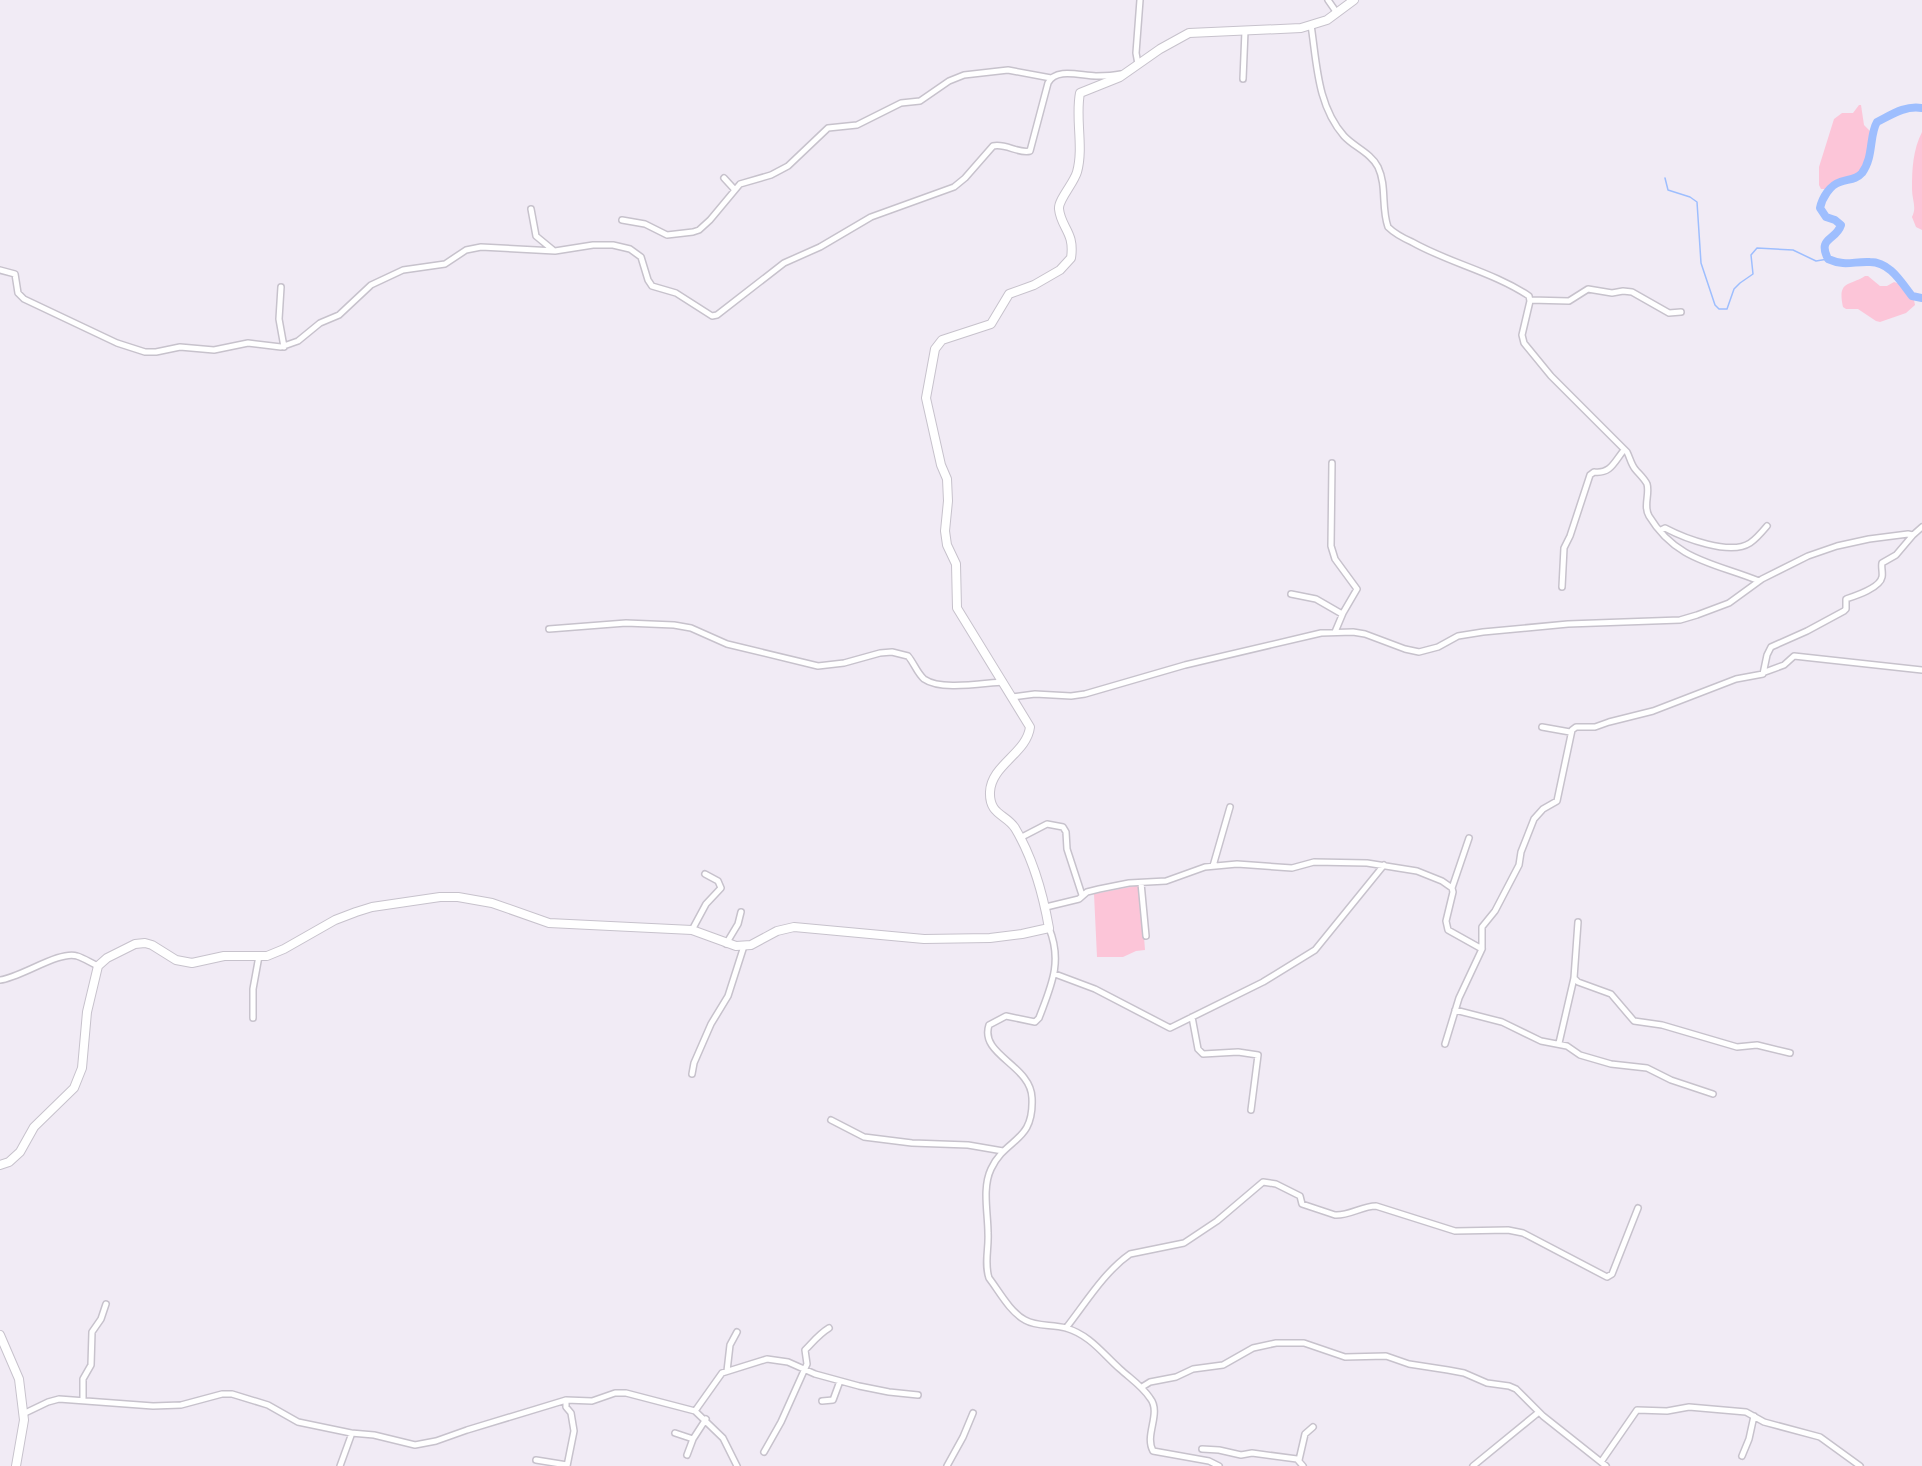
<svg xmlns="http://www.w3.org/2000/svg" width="1922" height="1466" viewBox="0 0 1922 1466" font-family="'Golos Text',sans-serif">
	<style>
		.green { fill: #fcc5d8 }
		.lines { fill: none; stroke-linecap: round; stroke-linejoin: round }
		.stream { stroke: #9ebefe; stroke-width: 1.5 }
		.river { stroke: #9ebefe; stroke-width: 8 }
		.street-casing { stroke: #c7c2cc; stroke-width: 8 }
		.secondary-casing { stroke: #c7c2cc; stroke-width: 10 }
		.street { stroke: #fff; stroke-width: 5 }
		.secondary { stroke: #fff; stroke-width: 8 }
	</style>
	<rect width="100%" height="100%" fill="#f1ebf5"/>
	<path class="green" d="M1859,105H1861L1864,125L1871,132L1874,145L1873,155L1868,165L1863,168L1860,173L1849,178L1836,180L1827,189H1821L1819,185V167L1834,119L1842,113H1853Z
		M1922,132V230L1916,227L1912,217C1917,207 1912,200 1912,189C1912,168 1913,150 1922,132Z
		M1865,276H1868L1880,286H1887L1894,282L1900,284L1907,295L1914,300L1915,305L1906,313L1880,322L1876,321L1858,309H1846L1843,307C1837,280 1850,286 1865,276Z
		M1140,885L1145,950L1136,951L1123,957H1097L1094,894Z"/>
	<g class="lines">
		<path class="stream" d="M1665,178L1668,190L1690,197L1697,202L1701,263L1715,305L1719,309H1727L1734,289L1740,283L1753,274L1751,255L1757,248L1793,250L1816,261L1828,259"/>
		<path class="river" d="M1922,108C1905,105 1891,115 1877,122C1869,135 1874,157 1862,173C1856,180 1848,179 1840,182C1830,185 1822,198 1820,208L1826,217L1835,220L1841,225C1836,241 1817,237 1828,259C1846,267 1853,261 1870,262C1890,262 1901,282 1912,296L1922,298"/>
		<defs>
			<path id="street" d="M1328,0L1337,13
				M1311,25C1317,64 1317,105 1344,136C1354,147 1371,153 1378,167C1387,186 1381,207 1388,227C1395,234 1403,238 1412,242C1449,263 1493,272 1529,296L1530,301L1522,335L1524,343L1551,376L1627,452C1630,458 1631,464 1635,469C1639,474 1644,478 1647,484C1650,494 1643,506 1649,516C1676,561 1715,563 1759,581
				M1138,64L1136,53L1140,0
				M1243,79L1245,31
				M724,178L735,190
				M531,209L536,236L553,250
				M622,220L645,224L667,235L693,232L699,230L710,220L740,184L771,175L788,166L828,128L857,125L901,103L920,101L949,81L964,75L1008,70L1051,78
				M0,270L15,274L18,293L24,299L117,343L145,352H156L180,347L214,350L248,343L281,347L298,341L320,323L339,315L371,285L403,270L445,264L466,250L481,247L555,251L593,245H613L630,249L641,257L648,280L652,286L676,293L712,316L717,315L784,263L820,247L871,217L954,187L965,178L993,146C1006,143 1018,154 1030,151L1048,83C1056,67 1081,76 1096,76C1105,76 1112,76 1121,74
				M281,287L279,319L284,347
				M1530,300L1569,301L1588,289L1612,293L1623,291L1632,292L1669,313L1681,312
				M1332,463L1331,546L1335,559L1357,589L1343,613L1335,632
				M1661,530L1665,528C1684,538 1730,556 1750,543C1756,539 1762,532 1767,526
				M1562,587L1564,548L1570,536L1590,475L1594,472C1611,474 1614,462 1624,450
				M1291,594L1316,599L1342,614
				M549,629L626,623L674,625L691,628L727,644L818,666L844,663L880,653L892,652L908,656C914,663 917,673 924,679C941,691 983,683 1003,682
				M1765,672L1784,665L1794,656L1922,670
				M1012,697L1035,694L1071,696L1085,694L1185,665L1321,633L1353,632L1365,634L1405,649L1419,652L1438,647L1458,636L1483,632L1568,624L1680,620L1697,615L1729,603L1762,579L1808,556L1837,546L1869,539L1908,534L1913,535L1922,527
				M1542,727L1570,732
				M1020,838L1047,824L1063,827L1066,832L1067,849L1082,895
				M1213,866L1230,807
				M1141,883L1146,936
				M1452,888L1469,838
				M1046,907L1079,899L1087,892L1099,889L1129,883L1166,881L1205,867L1237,864L1292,868L1314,862L1367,863L1417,871L1442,881L1452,888L1453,892L1446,921L1448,930L1482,949
				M1049,928C1063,962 1051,986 1039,1018L1035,1022L1006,1016L989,1025C979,1055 1031,1065 1032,1098C1034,1143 1006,1137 991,1169C982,1188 988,1213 988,1233C989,1249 984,1263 989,1278C999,1291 1010,1312 1025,1320C1037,1327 1052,1324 1066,1328C1090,1335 1103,1354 1120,1369C1131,1379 1142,1386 1150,1398C1162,1413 1144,1435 1153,1451L1209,1461L1219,1466
				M692,930L706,904L721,888L718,881L705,874
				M726,944L738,924L741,912
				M1055,974L1095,989L1170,1028L1263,982L1315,950L1384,865
				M1574,978L1578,982L1611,994L1634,1021L1662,1025L1737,1047L1757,1045L1790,1053
				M0,980C20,978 60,950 77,956C84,958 91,963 98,966
				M1455,1010L1502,1022L1541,1041L1567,1046L1580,1055L1611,1064L1647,1068L1671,1080L1713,1094
				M1192,1017L1198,1049L1203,1054L1238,1052L1258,1055L1251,1110
				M253,1018V989L259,956
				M1559,1043L1574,978L1578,922
				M1445,1044L1459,998L1482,949V927L1495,911L1519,865L1521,852L1534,819L1543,809L1557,801L1572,730L1576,727H1595L1609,722L1653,711L1736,679L1763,674L1767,655L1771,647L1807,631L1844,611L1846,609V599C1855,596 1880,588 1882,577C1883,573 1881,567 1882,563L1896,555L1913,535
				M692,1074L694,1063L711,1024L728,996L744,946
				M831,1120L864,1137L912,1143L968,1145L1003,1151
				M1066,1328C1085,1304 1104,1272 1130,1254L1184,1243L1217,1221L1263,1182L1276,1184L1300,1196L1302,1204L1335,1215C1349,1216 1362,1206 1376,1206L1455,1231L1508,1230L1523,1233L1607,1277L1612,1274L1638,1208
				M727,1371L730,1345L737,1332
				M1142,1387L1150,1382L1176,1377L1193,1369L1223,1365L1253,1348L1276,1343H1304L1345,1357L1386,1356L1409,1364L1448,1370L1464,1373L1487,1383L1509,1386L1516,1389L1543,1416L1606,1466
				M83,1400V1379L91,1365L92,1332L101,1319L106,1304
				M566,1400V1407L571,1413L574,1431L567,1466
				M822,1401L833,1400L840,1381
				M695,1411L722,1373L767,1359L788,1362L815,1374L859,1386L889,1392L918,1395
				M23,1414L48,1402L59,1399L153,1406L181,1405L222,1394H232L268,1405L298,1422L351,1433L374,1435L415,1445L436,1441L467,1430L566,1400L592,1401L615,1393H626L695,1411L723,1438L737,1466
				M675,1433L693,1439L706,1419
				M1202,1449L1219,1450L1241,1455L1252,1453L1297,1459L1303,1466
				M764,1452L781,1422L807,1364L805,1350C813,1342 819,1334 829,1328
				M687,1455L693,1439
				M1742,1456L1749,1439L1754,1416
				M536,1460L567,1465
				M1299,1460L1305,1434L1313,1427
				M1601,1462L1637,1410L1667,1411L1689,1407L1746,1412L1764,1422L1820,1437L1860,1466
				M340,1466L352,1433
				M947,1466L963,1437L973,1413
				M1473,1466L1539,1412"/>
			<path id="secondary" d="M0,1165L9,1162L20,1152L34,1127L74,1088L82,1068L87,1012L98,966L107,958L135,944L145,943L152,945L176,960L192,963L224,956H267L284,949L335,920L356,912L372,907L440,897H458L492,903L549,923L692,930L736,946L751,945L777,931L794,927L924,939L990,938L1022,934L1049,928C1043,894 1033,858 1015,828C1006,814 989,815 990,792C991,765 1027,753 1030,727L957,608L956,564L947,545L945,531L948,501L947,479L941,465L926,398L935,349L942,340L991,324L1009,294L1034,285L1060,270L1071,258C1075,232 1061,228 1059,209C1058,200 1074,183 1077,172C1084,147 1075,118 1080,93L1120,77L1160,49L1189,33L1301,28L1327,20L1354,0
				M0,1335L19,1379L24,1420L16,1466"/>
		</defs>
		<use href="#street" class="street-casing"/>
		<use href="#secondary" class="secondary-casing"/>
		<use href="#street" class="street"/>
		<use href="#secondary" class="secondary"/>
	</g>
</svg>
